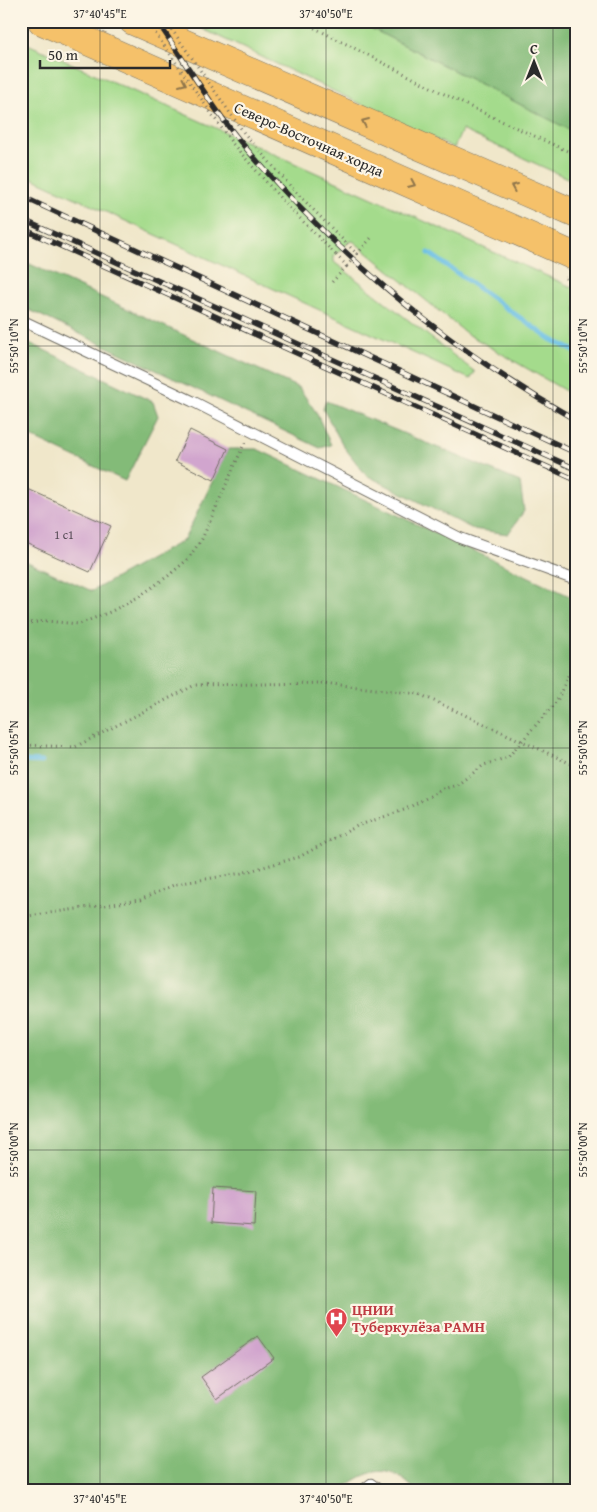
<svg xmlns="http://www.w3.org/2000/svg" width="597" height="1512" viewBox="0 0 597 1512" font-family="'Gentium Book Plus',serif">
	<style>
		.green { fill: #a4db8c; stroke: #68835c }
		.forest { fill: #83bb78; stroke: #577352; fill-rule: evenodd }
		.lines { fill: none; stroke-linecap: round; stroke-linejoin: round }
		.stream { stroke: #69bfe6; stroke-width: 5 }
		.building { fill: #d1a5ce }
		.lane-casing { stroke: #706d63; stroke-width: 12 }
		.primary-casing { stroke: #706d63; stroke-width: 29 }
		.path { stroke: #706d63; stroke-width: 3; stroke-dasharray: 1 4; stroke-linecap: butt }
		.lane { stroke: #fff; stroke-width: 10 }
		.primary { stroke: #f5c16b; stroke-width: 28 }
		.rail-casing { stroke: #2b2b2b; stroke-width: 5.5 }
		.rail { stroke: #fcf5e5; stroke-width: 4; stroke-dasharray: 11; stroke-linecap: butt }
		.path-bridge { stroke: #706d63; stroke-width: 3; stroke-dasharray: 1 4; stroke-linecap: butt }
		.oneway { stroke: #90764b }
		.ticks { fill: none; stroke: #2b2b2b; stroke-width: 1; stroke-opacity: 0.45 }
		.labels { text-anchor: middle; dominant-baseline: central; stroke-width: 4.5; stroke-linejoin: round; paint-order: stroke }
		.number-label { font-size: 12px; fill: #544a54 }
		.street-label { font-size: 15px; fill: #2b2b2b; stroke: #fcf5e5 }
		.health-label { font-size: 15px; font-weight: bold; fill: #be3a42; stroke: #fcf5e5; text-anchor: start }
		.neatline { fill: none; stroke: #2b2b2b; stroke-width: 2 }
		.ticks-label { font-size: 12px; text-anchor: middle; fill: #2b2b2b }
	</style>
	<rect width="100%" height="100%" fill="#fcf5e5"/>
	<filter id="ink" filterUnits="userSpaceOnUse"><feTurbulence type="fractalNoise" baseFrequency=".02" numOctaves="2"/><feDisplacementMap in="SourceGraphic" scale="10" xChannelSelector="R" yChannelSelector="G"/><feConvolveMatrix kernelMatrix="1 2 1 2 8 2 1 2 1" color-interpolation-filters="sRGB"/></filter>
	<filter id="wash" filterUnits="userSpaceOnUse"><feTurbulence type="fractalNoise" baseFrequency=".0096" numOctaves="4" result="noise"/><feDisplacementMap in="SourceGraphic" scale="20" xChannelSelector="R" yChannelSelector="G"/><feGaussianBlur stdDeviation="1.12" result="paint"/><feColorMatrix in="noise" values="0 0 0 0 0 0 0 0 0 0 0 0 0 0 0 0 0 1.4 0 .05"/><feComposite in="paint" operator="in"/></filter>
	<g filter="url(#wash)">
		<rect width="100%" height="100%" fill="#f0e7ca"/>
		<path class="green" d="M186,21H357L576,133V182L462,130L454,148Z
			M21,41L576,289V397L466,333L353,241L349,242L334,256V262L475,372L470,379L21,173Z"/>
		<path class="forest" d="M357,21H576V133Z
			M21,260L299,388L316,412L331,445L320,448L21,306Z
			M21,339L153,402L158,416L125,481L21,432Z
			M326,401L520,482L524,511L508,534L473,529L366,475L344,447L323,409Z
			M228,449H257L576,599V1491H416C388,1461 369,1469 339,1491H21V559L92,591L184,540ZM257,1336L273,1357L217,1399L202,1377Z"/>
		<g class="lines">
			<path class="stream" d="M429,253L550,339L576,352
				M21,761L42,762"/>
		</g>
		<g id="blocks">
			<path class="building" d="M190,430L228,449L214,480L175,461Z
				M21,486L111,526L90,572L21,541Z
				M213,1188L256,1191L254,1226L211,1223Z
				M258,1336L274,1358L217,1399L201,1377Z"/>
		</g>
	</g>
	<g filter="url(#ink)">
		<use href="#blocks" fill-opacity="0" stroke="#706d63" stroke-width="1"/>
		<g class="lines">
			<defs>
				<path id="lane" d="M21,320L192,401L460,538L576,580
					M362,1491L371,1484L380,1491"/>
				<path id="primary" d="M42,21L576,257
					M133,21L576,214"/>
			</defs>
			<use href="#lane" class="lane-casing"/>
			<use href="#primary" class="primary-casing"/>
			<path class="path" d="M301,21L464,104L576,155
				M357,254L372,237
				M336,255L347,266L357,254L347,244
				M565,278L576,283
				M332,282L347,266
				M21,624L46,621L79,624L110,612L140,596L168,576L187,560L202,539L245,442
				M21,745L75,747L195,685L323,683L419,694L576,766
				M21,917L140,900L176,884L242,873L299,857L357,826L404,810L443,789L457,785L484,765L508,757L557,701L571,669L576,664"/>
			<use href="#lane" class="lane"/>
			<use href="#primary" class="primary"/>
			<defs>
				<path id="rail" d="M157,21C184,60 209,103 239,140C333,252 447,348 576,420
					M21,196L576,453
					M21,219L576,469
					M21,228L576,480"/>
			</defs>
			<use href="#rail" class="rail-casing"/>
			<use href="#rail" class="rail"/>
			<path class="path-bridge" d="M147,21L232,143L282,200L336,255
				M166,21L244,133L294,190L347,244"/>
		</g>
		<defs><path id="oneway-chevron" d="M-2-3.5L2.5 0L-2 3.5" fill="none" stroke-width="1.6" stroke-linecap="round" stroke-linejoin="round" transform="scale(1.25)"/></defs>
		<g class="oneway">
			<use href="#oneway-chevron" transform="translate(183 83) rotate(24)"/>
			<use href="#oneway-chevron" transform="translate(365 122) rotate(-157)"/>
			<use href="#oneway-chevron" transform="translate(412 184) rotate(24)"/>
			<use href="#oneway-chevron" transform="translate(514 187) rotate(-157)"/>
		</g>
	</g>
	<path class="ticks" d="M100,21V1491M326,21V1491M553,21V1491M21,346H576M21,748H576M21,1150H576"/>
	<defs>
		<symbol id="hospital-pin" viewBox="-11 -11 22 30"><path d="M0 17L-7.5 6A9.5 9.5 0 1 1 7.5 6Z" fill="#e0444e" stroke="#fcf5e5"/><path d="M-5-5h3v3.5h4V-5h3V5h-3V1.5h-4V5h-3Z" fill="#fff"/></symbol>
	</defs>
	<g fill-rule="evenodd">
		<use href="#hospital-pin" x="324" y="1306" width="25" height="34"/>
	</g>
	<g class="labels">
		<g class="number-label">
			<text x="64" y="534">1 с1</text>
		</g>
		<g class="street-label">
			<text transform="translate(309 139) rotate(24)">Северо-Восточная хорда</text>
		</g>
		<g class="health-label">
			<text x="352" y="1309">ЦНИИ<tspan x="352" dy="17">Туберкулёза РАМН</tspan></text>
		</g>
	</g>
	<rect width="597" height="1512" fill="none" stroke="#fcf5e5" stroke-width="55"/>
	<g transform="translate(534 62)" stroke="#fcf5e5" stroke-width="4" paint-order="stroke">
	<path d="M0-4L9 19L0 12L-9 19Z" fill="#2b2b2b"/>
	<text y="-8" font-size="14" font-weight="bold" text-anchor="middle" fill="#2b2b2b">С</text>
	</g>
	<path d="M40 60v8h130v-8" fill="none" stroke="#2b2b2b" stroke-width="2.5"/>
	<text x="48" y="60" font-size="15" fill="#2b2b2b" stroke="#fcf5e5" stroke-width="4" paint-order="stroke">50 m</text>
	<rect x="28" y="28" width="542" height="1456" class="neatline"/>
	<g class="ticks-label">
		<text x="100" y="18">37°40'45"E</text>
		<text x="326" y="18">37°40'50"E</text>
		<text transform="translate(14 346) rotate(-90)" y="4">55°50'10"N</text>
		<text transform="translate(583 346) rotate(-90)" y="4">55°50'10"N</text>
		<text transform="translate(14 748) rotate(-90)" y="4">55°50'05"N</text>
		<text transform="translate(583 748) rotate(-90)" y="4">55°50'05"N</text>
		<text transform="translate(14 1150) rotate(-90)" y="4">55°50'00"N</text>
		<text transform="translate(583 1150) rotate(-90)" y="4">55°50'00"N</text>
		<text x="100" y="1503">37°40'45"E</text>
		<text x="326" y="1503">37°40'50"E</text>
	</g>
</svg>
